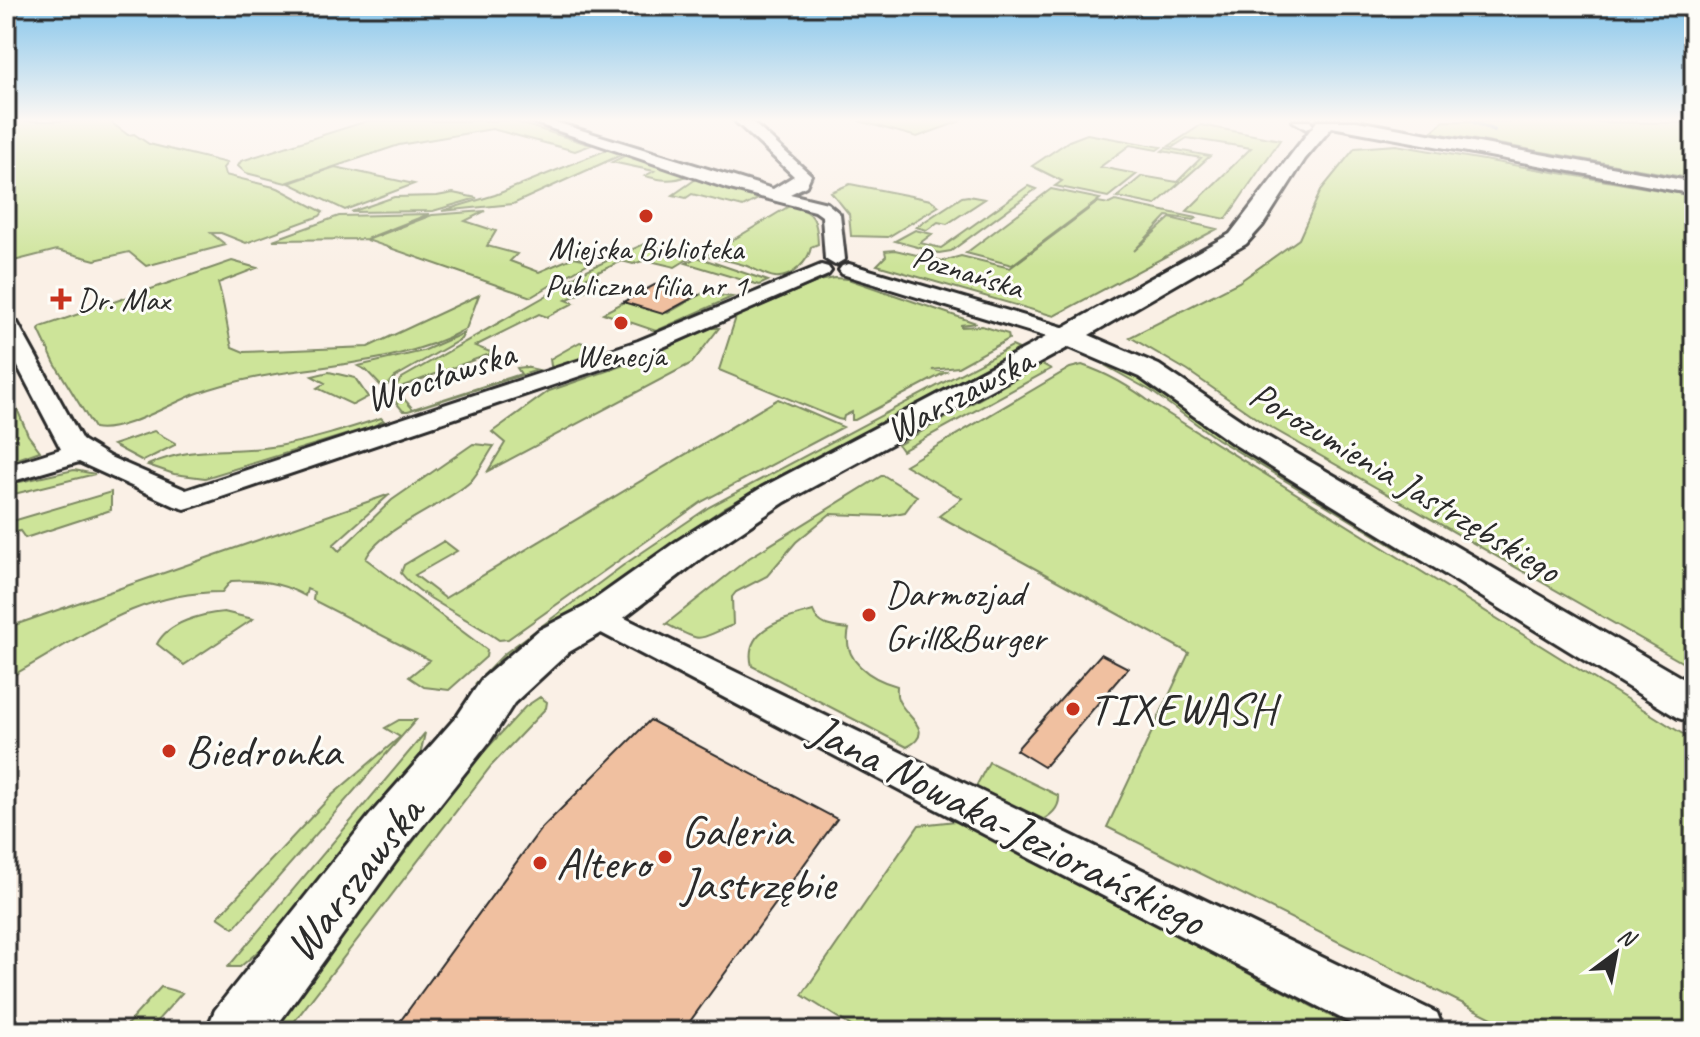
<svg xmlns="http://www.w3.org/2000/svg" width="1700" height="1037" viewBox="0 0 1700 1037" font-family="Caveat,sans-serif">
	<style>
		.green { fill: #cde499; stroke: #7c8862; stroke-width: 2 }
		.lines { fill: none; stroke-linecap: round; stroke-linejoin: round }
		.stream { stroke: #6896a1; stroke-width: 4 }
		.building { fill: #f0c0a0; stroke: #2b2b2b; stroke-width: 2 }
		.minor-casing { stroke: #2b2b2b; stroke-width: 6 }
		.tertiary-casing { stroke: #2b2b2b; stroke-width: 6 }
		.minor { fill: #fdfcf7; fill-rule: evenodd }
		.tertiary { fill: #fdfcf7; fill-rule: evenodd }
		.poi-dot { fill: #c8321e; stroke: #fdfcf7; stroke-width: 3 }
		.labels { text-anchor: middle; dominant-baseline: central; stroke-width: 6; stroke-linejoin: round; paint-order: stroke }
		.far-poi-label { font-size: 32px; fill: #2b2b2b; stroke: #fdfcf7 }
		.far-street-label { font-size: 32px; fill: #2b2b2b; stroke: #fdfcf7 }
		.street-label { font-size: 38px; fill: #2b2b2b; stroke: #fdfcf7 }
		.poi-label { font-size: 38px; fill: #2b2b2b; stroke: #fdfcf7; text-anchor: start }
		.near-poi-label { font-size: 46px; fill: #2b2b2b; stroke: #fdfcf7; text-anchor: start }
		.near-street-label { font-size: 46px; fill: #2b2b2b; stroke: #fdfcf7 }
	</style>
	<rect width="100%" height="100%" fill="#faf0e6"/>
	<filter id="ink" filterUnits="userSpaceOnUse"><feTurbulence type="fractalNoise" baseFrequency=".0125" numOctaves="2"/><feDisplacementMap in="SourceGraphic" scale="16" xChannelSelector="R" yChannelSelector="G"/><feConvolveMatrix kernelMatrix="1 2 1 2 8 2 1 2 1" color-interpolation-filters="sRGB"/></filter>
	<g filter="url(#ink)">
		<path class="green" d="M6,121H109L128,135L134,134L149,144L227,163L223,168L225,175L278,188L323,212L320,216L246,243L221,233H211L226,245L146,266L129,252L95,260L57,250L6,263Z
			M367,121H513L591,145L575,151L492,129L399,145L286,183L246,173L238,166L241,161Z
			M859,121H961L917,137Z
			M1444,121L1694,123V179L1431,132Z
			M1201,125L1280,140L1226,219L1187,211L1251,148L1187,138L1173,147L1169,146Z
			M1087,134L1161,147L1157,150L1130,145L1100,167L1137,174L1108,197L1055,186L1062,181L1032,166L1069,141Z
			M1396,145L1694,196V669L1263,423L1188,371L1130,337L1239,282L1299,239L1321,190L1355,148Z
			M1166,148L1210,156L1155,205L1117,197L1142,176L1177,182L1201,158L1162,151Z
			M609,149L623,154L513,204L442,211L495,195Z
			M626,155L687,176C672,182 660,180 645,176L654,171L612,162Z
			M335,167L414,184L345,210L289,183Z
			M696,179L760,198L743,207L692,194L686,198L673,195Z
			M850,184L931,200L939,206L888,237L851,236L849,214L831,192Z
			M1028,186L1036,189L951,251L939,253L895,241L915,230L932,234L920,243L941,248Z
			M1051,189L1100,199L1012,265L966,253Z
			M453,193L477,198L433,211L351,212L394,197L437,196Z
			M968,196L985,199L947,224L938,222L927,230L916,227L962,197Z
			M1115,201L1197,218L1194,220L1167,216L1134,251L1170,218L1217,229L1054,316L877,265L886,256L885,251L895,250L943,261L961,256L1010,268L1098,202L1109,204Z
			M791,205C815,211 817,221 818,244L811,247C809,261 791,279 775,277C765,276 754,268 744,265C732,261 719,259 706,256Z
			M485,211L465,221L496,231L487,246L517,254L510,261L539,272L574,257L592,261L531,297L367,240L432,215Z
			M429,214L366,239L273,240L339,216Z
			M644,244L693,256L675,267L646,260L633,264L622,261L587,277L603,282L566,300L574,303L547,317L539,314L475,346L500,356L487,355L395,389L413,409L521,374L517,368L525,367L538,370L408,411H403L389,394L402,378L551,293L580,273Z
			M697,257L768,281L759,285L686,263Z
			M232,261L257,268L218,283C225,305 226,325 232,347L244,352L368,347L479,295L466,329C383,374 285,361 198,393C171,403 121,434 94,428L55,364L39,330L41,327Z
			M835,278L848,279L976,323L961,325V327L982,326L1008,334L1009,339L958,367L932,370L946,372L855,420H852V412L844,416L843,420L838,419L719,370L736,317L819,281Z
			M703,293L732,297L656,331L603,313L628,300L668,313Z
			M710,328H719L692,363L488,471L505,443L492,432L549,391L647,357Z
			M464,333L461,339L395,377L384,389L366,370L358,366L423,351Z
			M580,342L607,351L555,368L551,366L550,359Z
			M1012,346L1019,349L725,507L560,624L498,676L475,684L504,654L625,564L709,507Z
			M1042,364L1051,369L902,451L898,445Z
			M1111,364L1150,385L1210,428L1426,557L1413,558L1217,439L1151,391L1106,366Z
			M1082,365C1109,374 1131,387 1154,405L1694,741V1031H1501L1498,1021L1107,827L1189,653L939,516L962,498L905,465L1070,368Z
			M329,372L355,378L368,397L353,405L317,388L325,383L312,376Z
			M778,399L843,427L703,501L508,639L499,640C471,619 421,599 401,573L404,565L444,541L457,551L415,575L445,598Z
			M15,404L28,435L40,451L6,463V405Z
			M381,418L384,421L371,427L205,478L174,474L148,465C194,444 231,454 278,446C313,440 347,429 381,418Z
			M154,431L175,443V445L143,461L113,445Z
			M473,444L494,446C487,456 479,473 470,482C447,504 377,530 366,559L487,650L486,657L449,690L424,687L409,677L430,660L313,600L314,592L307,589L305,596C283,583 256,579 231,581L222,592C134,592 79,640 6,679V628L390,494L333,545L339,551L392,500Z
			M74,470L95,474L6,496V485Z
			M883,475L917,496L905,512L885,516L830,514L796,542L767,576L736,592L732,597L733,625C695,640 704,644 666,624L749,558Z
			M111,492V510L25,538L20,531L6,535V523Z
			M813,611C819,627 833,627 849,629C841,660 871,679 897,686C897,690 896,695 898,699C903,715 938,731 907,747L752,666C742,628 785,619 813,611Z
			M224,612L253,619L184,665L157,644C168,622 202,614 224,612Z
			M540,697L547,702L546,708L491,766L287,1031H269L471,766L525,707Z
			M399,720H416L234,928L218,917L331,796L400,737L385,728Z
			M425,733L420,755L262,948L240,967H228Z
			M989,762L1059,796C1060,810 1048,818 1036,823L973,792Z
			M956,821L1359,1031H955L937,1020L931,1031H859L802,995L919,825Z
			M161,987L182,993L148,1031H121Z"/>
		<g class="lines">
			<path class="stream" d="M1471,121L1494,130"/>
		</g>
		<path class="building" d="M658,283L672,287L698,295L663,314L623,302Z
			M1101,654L1128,668L1044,767L1016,750Z
			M650,720L837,819L683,1031H393L540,830Z"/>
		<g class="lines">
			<defs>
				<path id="minor" d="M529,121H552L773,189L794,176L735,121H751L811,175L806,186L790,194L827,203L840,214L845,259L835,265L825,259L822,216L815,211L726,188Z
					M1293,121H1310L1313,125L1306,129Z
					M849,264L1076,331L1079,336L1076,341H1060L842,274L839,270L842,266Z
					M821,265L828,267L831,271L828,275L654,351L195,506L185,509L175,506L79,462L6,483V466L61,449L6,344V315L17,322L82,440L110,457L186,490L638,341Z
					M598,605L1437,1013L1444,1031H1366L1033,860L586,625L581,617L586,609Z"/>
				<path id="tertiary" d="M1317,121H1357L1694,182V194L1332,127L1305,159L1263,225L1246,244L1089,335L1159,365L1254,429L1694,685V723L1678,718L1232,443L1139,377L1069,347L785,502L703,557L612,627L569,652L514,703L490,741L406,847L273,1031H206L215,1010L370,815L458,715L482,679L539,630L584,607L677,541L761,488L1028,347L1230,234Z"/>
			</defs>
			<use href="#minor" class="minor-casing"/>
			<use href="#tertiary" class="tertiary-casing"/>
			<use href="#minor" class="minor"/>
			<use href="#tertiary" class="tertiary"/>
		</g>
	</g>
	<linearGradient id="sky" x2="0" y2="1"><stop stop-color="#85c5eb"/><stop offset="0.45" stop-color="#fdf8f4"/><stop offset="1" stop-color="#fdf8f4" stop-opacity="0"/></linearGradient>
	<rect width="1700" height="267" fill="url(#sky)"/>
	<g class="poi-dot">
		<circle cx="646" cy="216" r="8"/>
		<path d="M57 287h8v8h8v8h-8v8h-8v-8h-8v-8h8z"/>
		<circle cx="621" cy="323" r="8"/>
		<circle cx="869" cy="615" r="8"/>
		<circle cx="1073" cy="709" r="8"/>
		<circle cx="169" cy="751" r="8"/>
		<circle cx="665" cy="857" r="8"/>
		<circle cx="540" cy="863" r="8"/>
	</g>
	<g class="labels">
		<g class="far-poi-label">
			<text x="646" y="248">Miejska Biblioteka<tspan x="646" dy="37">Publiczna filia nr 1</tspan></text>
			<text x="77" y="299" text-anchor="start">Dr. Max</text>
			<text x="621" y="355">Wenecja</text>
		</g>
		<g class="far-street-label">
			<text transform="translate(968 272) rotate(17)">Poznańska</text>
		</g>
		<g class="street-label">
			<text transform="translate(440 376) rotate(-18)">Wrocławska</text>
			<text transform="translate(959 395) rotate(-28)">Warszawska</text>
			<text transform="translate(1405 482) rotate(31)">Porozumienia Jastrzębskiego</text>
		</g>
		<g class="poi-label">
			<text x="885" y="593">Darmozjad<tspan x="885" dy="44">Grill&amp;Burger</tspan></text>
		</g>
		<g class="near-poi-label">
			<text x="1089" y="709">TIXEWASH</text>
			<text x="185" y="751">Biedronka</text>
			<text x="681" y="831">Galeria<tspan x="681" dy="53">Jastrzębie</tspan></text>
			<text x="556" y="863">Altero</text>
		</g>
		<g class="near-street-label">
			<text transform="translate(1008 825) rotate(27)">Jana Nowaka-Jeziorańskiego</text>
			<text transform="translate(354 879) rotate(-52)">Warszawska</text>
		</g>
	</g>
	<rect width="1700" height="1037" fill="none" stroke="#fdfcf7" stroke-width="32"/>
	<rect x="16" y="16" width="1668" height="1005" fill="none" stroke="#2b2b2b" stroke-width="3" filter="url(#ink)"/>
	<g transform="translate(1616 953) rotate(32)" stroke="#fdfcf7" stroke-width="6" paint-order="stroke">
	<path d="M0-6L14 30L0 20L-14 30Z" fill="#2b2b2b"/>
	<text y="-12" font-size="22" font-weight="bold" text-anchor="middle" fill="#2b2b2b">N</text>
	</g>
</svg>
